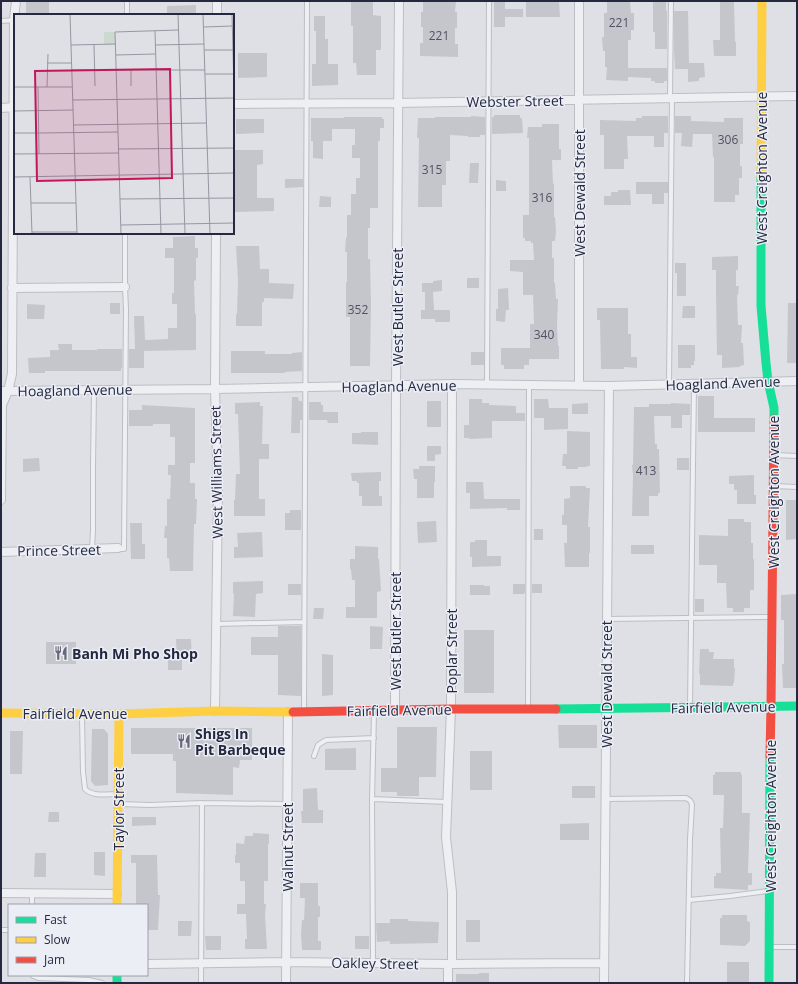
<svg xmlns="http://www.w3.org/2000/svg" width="798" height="984" viewBox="0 0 798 984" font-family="'Open Sans',sans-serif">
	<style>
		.building { fill: #c5c6cc }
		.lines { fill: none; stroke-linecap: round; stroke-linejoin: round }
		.lane-casing { stroke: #bdbec3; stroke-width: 6 }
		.street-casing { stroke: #bdbec3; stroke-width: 10 }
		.lane { stroke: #eeeff2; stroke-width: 4 }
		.street { stroke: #eeeff2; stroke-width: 8 }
		.fast { stroke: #16e098; stroke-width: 9 }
		.slow { stroke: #ffcf43; stroke-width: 9 }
		.jam { stroke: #f24e42; stroke-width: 9 }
		.labels { text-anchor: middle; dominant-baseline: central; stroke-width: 3; stroke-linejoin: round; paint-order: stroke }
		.number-label { font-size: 12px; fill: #4f5264 }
		.street-label { font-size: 14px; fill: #252940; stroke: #eceef6 }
		.poi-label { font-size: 14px; font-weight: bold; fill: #252940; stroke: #eceef6; text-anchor: start }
		.inset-road { fill: none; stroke: #9597a3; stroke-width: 1 }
		.view { fill: #c2185b; fill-opacity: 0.15; stroke: #c2185b; stroke-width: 2 }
		.inset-edge { fill: none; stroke: #252940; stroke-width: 2 }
	</style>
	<rect width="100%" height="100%" fill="#dfe0e5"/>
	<path class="building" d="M26,1H49V15H26Z
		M351,1H373V15L381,16V50H376V75H357L356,63H353V26H351Z
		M423,1H456L455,12H457V28H455V44H458V57L420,56V43H423V27H421V12H423Z
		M494,1H505V9H523V17H505V27H494Z
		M526,1H559L560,17H526Z
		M607,1H630L631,13H634V30H631V40H628V68H667V81H664V83H655V81H651V78L628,77V81L606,80L607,67H605V51H603L602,37H604V13H607Z
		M653,1H666V11H667V49H655V32H653Z
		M720,1H734L735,42H736V56H714L713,40H720Z
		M196,5V15H167V6Z
		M674,11H688L689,63H704L705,77L699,78V81L688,82V69H675L674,49Z
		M314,16H325V39H328V64H338V85L312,86V64H316V31H314Z
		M238,53H267V77L238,78Z
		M494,115H520V118H522L523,133L492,134V117H494Z
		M471,116L485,117V135H480V137H468V136L450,135V161H446V185H442V207H418L419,138H417L418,118H435V117H471Z
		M642,116H668V133H664V147H654V136H627L628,159H624V169H604V135H600V120L636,121V118H642Z
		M675,116H691V121L724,122V118H743V144H740V166H742V178H739V195H735V202H714V157H713L712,134H693L692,147L681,146L682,133H675Z
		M344,117H382V119H384V128H380V141H378V208H370V228H368V259H370L371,304L370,366H350V317H346V282H347V252H345L346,237H347V215H351V194H356V178H360V158H352V145H355V129H332V141H323V159L313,158V141H311V118H344Z
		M236,119H264V133L236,134Z
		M542,124H559V149H561V160H552L553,184H554V217H555L556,231L555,241H552V258H554V283H555L556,299H558L557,327L558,346H559V359H529V365H524V369H504V365H501V348H530V324H534L533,295H523V272L510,271V260H534L533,243H531V241H525V238H523V215H529V138H527L528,127H542Z
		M234,150H263V164L257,165V198H274V211L235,212Z
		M470,163H479L478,183H469Z
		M285,179H303V187L285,188Z
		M496,180L506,181V191H496Z
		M636,182H668V193H664V204H652V194H636Z
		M618,190H630L631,205H604V196H611V192H618Z
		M320,196L331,197V207H319Z
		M195,236V248H198V258H196V280L194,281L195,314H196V350L144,351V368H129V349H135L134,316H144L145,340L168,339V328H177V304H172V293H174V258H165V248H173V237Z
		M236,246H259L260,269H269V283L294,284L293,299L264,298V302H262V326H236V314H237L238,280Z
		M738,256V270H736V286H739L738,295H737L738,325H742L741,343H743L744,365L740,366V367L722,368V355H717L716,295V270H712V257Z
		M675,263H686V296H677V273H675Z
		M467,278H479V288H467Z
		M442,280V291L433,292L434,310H450V322H435V319H421V310H425V292H422V283H433V281Z
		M508,288L509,310H506L505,322L496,321V309H498V289Z
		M110,303H120V314H110Z
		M788,303H797V363H787Z
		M27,304L45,305L44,319H27Z
		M683,306H695V318H682Z
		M597,308H628V334H631V357H637V368L624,367V369H601L600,320H597Z
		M58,344H72V350H97V349H122V368H121V371H45V373H29L28,358L50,357V350H59Z
		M678,345H695V361H694V365H691V368H678Z
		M231,351H265V354H292V353L302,352V371L285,372V373H231Z
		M471,352H484V365H471Z
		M698,396H714V418H755V432H698Z
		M292,397H298L299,401H302V420H300V433H291Z
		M469,399H482V403H489V405L516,406V413H525V421H492V438L469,439V438H464V425H469Z
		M534,399H548L549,408H568V429L544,430V418H534Z
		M427,401H441V427H427Z
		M260,402V406H263L262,444H269V459H259V499H265V516H234V500H235L236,474H240L238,414H235V403Z
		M309,402H321V405H323V412H338V423H328L327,420H309Z
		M588,403V414H572V404Z
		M671,403L690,404V415H682V428H671V416H654L655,444H657V449H659L660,493H658V496H649V516H632L633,476L632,465H633L634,407H649V404H671Z
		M142,405L195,408V463H190V483H195V499H197L196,524H194L193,571H170L169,558H167V538H164L165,526H167V499H170L171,475H168V465H175V437H170V424H153V426H129V410H142Z
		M567,431L590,432V466H587V467H578V469H566V466H562L563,454H567Z
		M361,432H378V445L352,444V433H361Z
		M427,446H441V454L435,455V461H427Z
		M39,458L40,471L23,472V459Z
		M677,458H689V470H677Z
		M419,466H435V482H434V498H417V479H414L413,469H419Z
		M381,472V481H379V496H382V506H362V496H359V483H357V481H352L351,473Z
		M754,475V495H756V504H737V490H734V484H729V476Z
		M466,482H483L484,499H520V510H507V508L470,509V493H466Z
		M570,486H586V488H590L588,527H590V553H589V567H565L564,543H567V525H562V515H564V499L570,498Z
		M786,500H797V539L786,540Z
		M290,510H301V530H285V513H290Z
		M728,519H744V522H751V543H753V559H754V590H750V608H744V612H733V608H727L726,583H717V565H699V535L728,536Z
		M436,521L437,542L418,543L417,522Z
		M130,523H142V544H145V559H131Z
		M534,529H543V540H534Z
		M262,532L263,557L234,558V547H238L237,533Z
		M475,540H487V556H501V566L472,567V557H470V542H475Z
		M631,545H654V554H631Z
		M355,546L378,547V559H379L381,591L377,592V618H346V607H355V580H352L351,569H350V559H355Z
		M263,581V593L256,594L255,617L233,616L234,594H233V582Z
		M288,584H301V595H288Z
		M513,584H525V593H524V594H513Z
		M532,584H542V593H532Z
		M470,585H484V586H490V595H470Z
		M797,594V688H783L782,664H784V620H781V595Z
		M695,599H704V612H695Z
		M314,608H324L323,619H313Z
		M278,626H301V696L278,695V655H251V637H278Z
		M370,626L383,627L382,649H370Z
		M464,630H494V693H464Z
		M176,639H191L192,659H177Z
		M46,642H76V664H46Z
		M700,649H709V652H714L713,659H734V668H735L734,683H733V686L700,685V674H699Z
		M322,654L333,655V695L322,696Z
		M168,660H182V670H168Z
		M558,725H597V748H559Z
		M397,727H437L436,777H419V796H397V792H381V768H397Z
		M131,728H252V760H240L239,768L233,767V795L176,793V761H173V754H131Z
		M92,729H104L108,734V785L95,786L91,781Z
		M10,731H23L22,774H10Z
		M356,748V770H325V749Z
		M470,751H492V790H470Z
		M715,772H741V775H742V813H750L748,873H752V885H748V890L714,888V876H716V873H721L720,828H723L724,795H713V775H715Z
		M572,786H595V798H572Z
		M317,788L318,810H323V823H302L301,811H303V789Z
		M49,812H59V822H48Z
		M132,817H156V825L132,826Z
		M589,823V840H560V824Z
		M253,833L269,834V844H268V881H264V904H266L265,914L267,949H245V939H247L246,914H237V904H245V881H240V863H235V855H236V843L244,844L245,836H253Z
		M94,852H105V876L94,875Z
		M35,853H46V877H34Z
		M131,855H157L158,895H160L158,930H147V905H136V863H131Z
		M300,883H318V906H320V917H318V941H321V950H302L301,934L302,920H304L305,898H300Z
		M722,915H747V921L750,922V940L749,942L745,946L720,945V918H722Z
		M390,919H408V921L439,922L438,943L390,944V941L377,942L376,923H390Z
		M466,920H480V942H466Z
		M178,921H192L191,936H178Z
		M205,936H221V950H206Z
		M355,936H369V949H355Z
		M727,962H749V983H727Z
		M479,973H489V983H456V974H479Z"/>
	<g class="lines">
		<defs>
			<path id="lane" d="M127,15V1
				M1,21L15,20
				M670,98L671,1
				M487,384L489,1
				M669,384L672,98
				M775,455L797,456
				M774,486L797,487
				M92,549L93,530V468L94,390
				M118,549H124L126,309L125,287V233
				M607,619L770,617
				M216,624L304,622
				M528,707L529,385
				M690,707L694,384
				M304,711L307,1
				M374,713L372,799L447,802
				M82,716L83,772L85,789C93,797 107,794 118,794
				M314,756L318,745L326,740L374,738
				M372,799L373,963
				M605,799L686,798C690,800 691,801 692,805L690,839L687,983
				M119,804L150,805L202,803
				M689,900L730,896L768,891
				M32,905V894
				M1,930H9
				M770,947H797
				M33,975V976L38,978L89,980L102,983
				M201,983L202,803L287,804"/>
			<path id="street" d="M217,1V15
				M233,104L398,103L797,96
				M1,108L15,107
				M12,288L125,287
				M579,386V1
				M1,391L215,389L452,384L609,386L797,381
				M1,500L2,405L8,391L12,374L14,20L16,1
				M1,552L118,548
				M395,710L396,386L399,1
				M215,711L218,490L215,389L216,233
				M1,893L117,894
				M147,964L287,962L448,964L604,963
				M452,964V892L446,837L451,709L452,384
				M286,983L288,712
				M448,983V964
				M604,983L609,386"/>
		</defs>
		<use href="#lane" class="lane-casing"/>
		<use href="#street" class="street-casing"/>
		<use href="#lane" class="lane"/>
		<use href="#street" class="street"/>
		<path class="fast" d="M761,177V306L766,363L768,381L774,408V419
			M556,709L797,706
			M117,975V983
			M769,983L770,756"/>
		<path class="slow" d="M761,177L762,1
			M1,713L119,714L215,711L293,712
			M117,905L119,714"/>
		<path class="jam" d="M293,712L451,709H556
			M770,756L771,706L774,419"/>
	</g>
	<defs>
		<symbol id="restaurant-bare" viewBox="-9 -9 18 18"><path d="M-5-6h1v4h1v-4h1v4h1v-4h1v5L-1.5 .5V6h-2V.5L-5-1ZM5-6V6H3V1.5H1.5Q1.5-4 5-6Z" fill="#66697a" stroke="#eceef6" stroke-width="2.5" paint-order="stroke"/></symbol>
	</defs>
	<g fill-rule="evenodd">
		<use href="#restaurant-bare" x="51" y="643" width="20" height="20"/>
		<use href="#restaurant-bare" x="174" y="731" width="20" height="20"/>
	</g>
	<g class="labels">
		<g class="number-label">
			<text x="619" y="22">221</text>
			<text x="439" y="35">221</text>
			<text x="728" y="139">306</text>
			<text x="432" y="169">315</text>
			<text x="542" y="197">316</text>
			<text x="358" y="309">352</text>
			<text x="544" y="334">340</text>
			<text x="646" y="470">413</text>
		</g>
		<g class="street-label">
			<text transform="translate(515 101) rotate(-1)">Webster Street</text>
			<text transform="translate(761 168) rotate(-90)">West Creighton Avenue</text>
			<text transform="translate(579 193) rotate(-90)">West Dewald Street</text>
			<text transform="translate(397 307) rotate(-90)">West Butler Street</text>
			<text transform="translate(723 383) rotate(-2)">Hoagland Avenue</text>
			<text transform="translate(399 386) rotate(-1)">Hoagland Avenue</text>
			<text transform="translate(75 390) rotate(-1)">Hoagland Avenue</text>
			<text transform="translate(216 472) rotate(-91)">West Williams Street</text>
			<text transform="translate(773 492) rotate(-90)">West Creighton Avenue</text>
			<text transform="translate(59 550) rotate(-1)">Prince Street</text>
			<text transform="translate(395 631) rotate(-90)">West Butler Street</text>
			<text transform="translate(451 651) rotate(-90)">Poplar Street</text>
			<text transform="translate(606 684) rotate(-90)">West Dewald Street</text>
			<text transform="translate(723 707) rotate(-1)">Fairfield Avenue</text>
			<text transform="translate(399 710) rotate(-1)">Fairfield Avenue</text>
			<text x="75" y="713">Fairfield Avenue</text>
			<text transform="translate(118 809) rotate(-90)">Taylor Street</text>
			<text transform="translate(770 816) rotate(-90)">West Creighton Avenue</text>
			<text transform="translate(287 847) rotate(-90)">Walnut Street</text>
			<text transform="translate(375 963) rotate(1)">Oakley Street</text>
		</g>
		<g class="poi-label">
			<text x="72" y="653">Banh Mi Pho Shop</text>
			<text x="195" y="733">Shigs In<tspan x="195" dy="16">Pit Barbeque</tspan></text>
		</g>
	</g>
	<g transform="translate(14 14)">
		<rect width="220" height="220" fill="#dfe0e5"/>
		<path d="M90,18H101L102,30L90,31Z" fill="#cdd9cf"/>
		<path class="inset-road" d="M56,0L63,220M164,0L171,220M189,0L196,220M218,0L220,76M190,13L218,12M141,17L147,220M57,31L102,30M80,31L81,72M141,31L190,30M190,36H219M102,41L141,40M33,49H58M58,56H191M117,57V72M191,60H220M0,73H58M24,73L25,140M33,73L34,40M59,86L220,84M0,97L59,96M59,111L192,109M0,119H25M25,119L104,118M105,135L220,134M0,140L105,139M0,163L220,159M16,163L18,220M106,185L220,184M17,189H62M107,211L220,209M18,218H63M107,220L101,18L164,16"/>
		<path class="view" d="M156,55L158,164L23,167L21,57Z"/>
		<rect width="220" height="220" class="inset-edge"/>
	</g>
	<rect width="798" height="984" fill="none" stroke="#252940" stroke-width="4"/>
	<rect x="8" y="904" width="140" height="72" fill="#eceef6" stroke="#9c9fad"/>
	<rect x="16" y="917" width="20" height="6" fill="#16e098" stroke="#9c9fad"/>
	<text x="44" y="924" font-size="12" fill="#252940">Fast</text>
	<rect x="16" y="937" width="20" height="6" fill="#ffcf43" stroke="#9c9fad"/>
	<text x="44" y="944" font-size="12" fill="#252940">Slow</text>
	<rect x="16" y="957" width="20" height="6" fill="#f24e42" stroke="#9c9fad"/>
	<text x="44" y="964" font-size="12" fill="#252940">Jam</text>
</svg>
